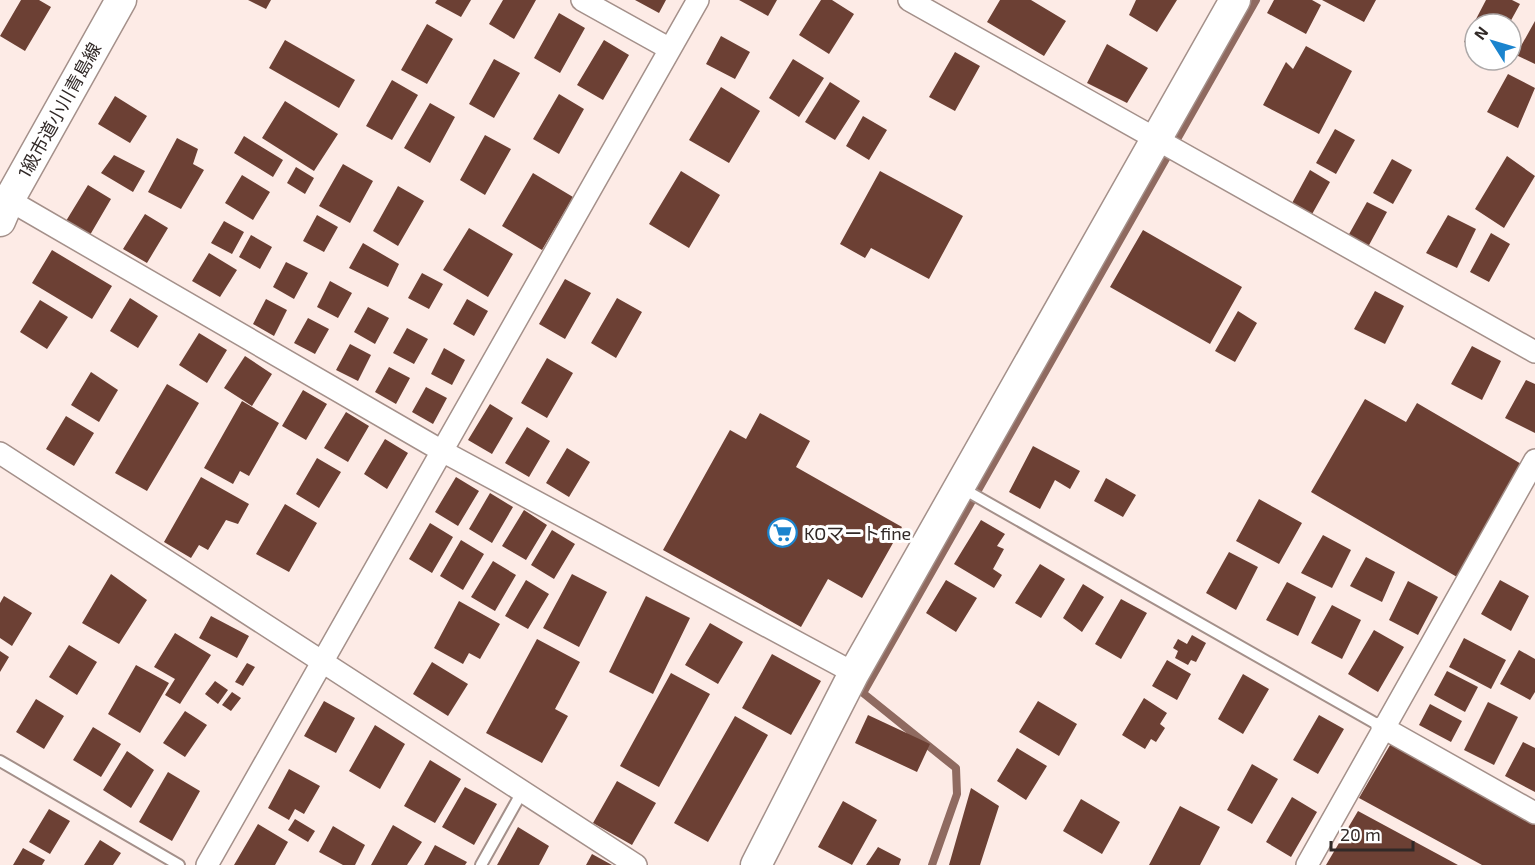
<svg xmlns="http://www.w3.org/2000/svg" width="1535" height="865" viewBox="0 0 1535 865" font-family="'Exo 2','Noto Sans JP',sans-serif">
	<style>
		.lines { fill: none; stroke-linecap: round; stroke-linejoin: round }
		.stream { stroke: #8f6a60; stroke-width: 8 }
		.building { fill: #6c4034 }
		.lane-casing { stroke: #a4908a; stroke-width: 14 }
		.street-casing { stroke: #a4908a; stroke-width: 24 }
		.secondary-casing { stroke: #a4908a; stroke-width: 33 }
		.lane { stroke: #fff; stroke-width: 10 }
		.street { stroke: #fff; stroke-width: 21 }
		.secondary { stroke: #fff; stroke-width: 30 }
		.labels { text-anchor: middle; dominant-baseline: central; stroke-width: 6; stroke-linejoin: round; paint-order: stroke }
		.street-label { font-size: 18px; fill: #312927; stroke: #fff }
		.poi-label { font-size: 18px; fill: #312927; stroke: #fff; text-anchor: start }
	</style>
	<rect width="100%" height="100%" fill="#fdebe6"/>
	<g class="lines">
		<path class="stream" d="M932,865L957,794L956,768L863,693L1256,0"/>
	</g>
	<path class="building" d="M21,0H39L51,7L25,51L0,36Z
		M248,0H271L266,9Z
		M437,0H471L461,17L435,3Z
		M503,0H536L514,39L489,24Z
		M635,0H666L659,13Z
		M739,0H777L768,16Z
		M821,0H832L854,14L829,54L799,35Z
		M1000,0H1031L1066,21L1044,56L987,22Z
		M1136,0H1177L1157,32L1129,15Z
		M1274,0H1312L1321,5L1306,34L1267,13Z
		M1322,0H1376L1364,22Z
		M1486,0H1512L1520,4L1509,24H1475V47L1464,42Z
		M559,13L585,28L560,73L534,58Z
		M1535,21V64L1516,55Z
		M427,24L453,39L427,84L401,70Z
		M721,36L750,52L735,79L706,64Z
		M285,40L355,80L339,108L269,68Z
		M604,40L629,55L603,100L577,85Z
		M1107,44L1148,68L1127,103L1087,83Z
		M1306,46L1352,71L1319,134L1263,105L1286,62L1293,69Z
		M955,52L980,66L955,111L929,97Z
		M494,59L520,73L494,118L469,104Z
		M793,59L824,78L799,117L769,98Z
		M1508,74L1535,88L1518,128L1487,112Z
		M392,80L418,95L392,140L366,126Z
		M830,82L860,101L835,140L805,122Z
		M721,87L760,111L729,163L689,140Z
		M559,94L584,109L559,154L533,139Z
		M115,96L147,116L130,143L98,124Z
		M285,101L338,134L314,171L262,138Z
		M430,103L455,117L430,163L404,148Z
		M863,116L887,130L869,160L846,146Z
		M1335,129L1355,140L1336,174L1316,163Z
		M485,135L511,149L485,195L460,180Z
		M244,136L283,160L273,177L234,153Z
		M177,138L198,149L193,164L204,170L181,209L148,192Z
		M114,155L145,171L133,192L101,173Z
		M1507,156L1535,176L1504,228L1475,209Z
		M1392,159L1412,170L1393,204L1373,193Z
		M343,164L373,181L350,223L319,206Z
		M296,167L314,178L305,194L287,183Z
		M1310,170L1330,182L1311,216L1291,205Z
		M681,171L720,195L689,248L649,224Z
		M880,171L963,216L929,279L871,248L865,258L840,244Z
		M533,173L573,197L542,250L502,226Z
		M242,175L270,192L253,220L225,203Z
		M88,185L111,199L90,235L66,221Z
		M398,186L424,201L398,246L373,231Z
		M1367,202L1387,212L1368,247L1348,236Z
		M145,214L168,228L147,263L123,249Z
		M317,215L338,227L324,252L303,241Z
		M1448,215L1476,229L1457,268L1426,253Z
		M224,221L244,232L232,254L211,243Z
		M469,228L513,254L488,297L443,270Z
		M1143,230L1242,287L1210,344L1110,287Z
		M1491,233L1510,244L1489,282L1470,272Z
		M251,235L272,247L260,269L239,257Z
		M363,243L399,264L388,287L349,268Z
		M52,250L112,286L92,319L32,283Z
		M209,253L237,270L220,297L192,281Z
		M286,262L308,273L294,299L273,287Z
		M422,273L443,284L429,309L408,298Z
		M565,279L591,293L565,339L539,324Z
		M330,281L352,293L338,318L317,307Z
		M1375,291L1404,306L1385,344L1354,329Z
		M130,298L158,316L138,348L110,331Z
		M617,298L642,312L616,358L591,343Z
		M266,299L287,310L274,336L253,324Z
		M467,299L488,311L474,336L453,324Z
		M40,300L68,317L47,349L20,332Z
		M368,307L389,318L375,344L354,332Z
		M1238,311L1257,323L1235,362L1215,351Z
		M308,318L329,329L315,354L294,343Z
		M407,328L428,339L414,364L393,353Z
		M199,333L227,350L207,383L179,365Z
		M350,344L371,355L358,381L336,370Z
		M1472,346L1501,361L1482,400L1451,384Z
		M444,348L465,360L452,385L431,374Z
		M245,356L272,374L252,406L224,388Z
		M547,358L573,373L547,418L521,403Z
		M389,367L410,378L396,404L375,392Z
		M91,372L118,390L99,422L71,405Z
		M1526,380L1535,384V433L1505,418Z
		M167,384L199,403L147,491L115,473Z
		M426,387L447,398L433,424L412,412Z
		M303,390L327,404L306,440L282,426Z
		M1365,399L1406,422L1417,403L1523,465L1457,577L1311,492Z
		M242,401L279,423L249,476L240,471L233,484L204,468Z
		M490,404L513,418L492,454L468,440Z
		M346,412L369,426L348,462L324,448Z
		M760,413L810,441L796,467L902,527L862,598L828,579L801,627L663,550L730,430L746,439Z
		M66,416L94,433L74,466L46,449Z
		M527,427L550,441L529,477L505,463Z
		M385,439L408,453L387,489L364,474Z
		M1033,446L1080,471L1070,489L1055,480L1040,509L1009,492Z
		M567,448L590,462L569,497L546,483Z
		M317,458L341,472L319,508L296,494Z
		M201,477L249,504L238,524L226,520L208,550L199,545L191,558L164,542Z
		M456,477L479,491L458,526L435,512Z
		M1106,478L1136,495L1123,517L1094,501Z
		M490,493L513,507L492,543L469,529Z
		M1259,499L1302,523L1279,564L1236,541Z
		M285,504L317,523L289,572L256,554Z
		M524,510L547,525L526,560L502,546Z
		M981,520L1005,534L997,546L1004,549L993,569L1002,575L994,588L954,564Z
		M430,523L453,537L432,573L409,559Z
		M552,530L575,544L554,579L531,565Z
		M1323,535L1351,550L1332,588L1301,573Z
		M461,540L484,554L463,590L440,576Z
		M1229,552L1258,567L1236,610L1206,593Z
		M1366,557L1395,572L1382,602L1350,586Z
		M493,561L516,575L495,611L471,597Z
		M1040,564L1065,579L1041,618L1015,603Z
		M111,574L147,600L119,644L82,623Z
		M572,574L607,592L579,647L543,628Z
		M526,580L549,594L528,629L505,616Z
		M946,580L977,598L956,632L926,613Z
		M1500,580L1529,596L1511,631L1481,614Z
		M1408,581L1438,597L1418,635L1389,620Z
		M1287,582L1316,597L1298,636L1266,620Z
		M1083,584L1104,597L1082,632L1063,618Z
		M4,596L32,613L12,646L0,638V603Z
		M646,596L690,618L653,694L609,672Z
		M1121,599L1147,613L1121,659L1095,644Z
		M459,601L500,624L480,659L469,653L463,664L434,648Z
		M1332,605L1361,620L1342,659L1311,643Z
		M211,616L249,636L237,658L199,638Z
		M710,623L743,642L718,684L685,665Z
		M1374,630L1404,647L1378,692L1348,674Z
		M175,633L211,655L180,704L165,695L175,679L154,667Z
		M1192,635L1206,643L1196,662L1191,660L1188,665L1175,658L1178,651L1173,648L1178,639L1187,644Z
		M1464,638L1506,660L1491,689L1449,667Z
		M537,639L580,662L555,709L568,716L542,763L486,733Z
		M69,645L97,662L77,695L49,677Z
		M1519,650L1535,659V692L1530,700L1500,684Z
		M0,651L9,657L0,672Z
		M772,654L821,681L791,735L742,708Z
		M1167,660L1191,674L1177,700L1152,686Z
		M432,662L468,684L448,716L413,694Z
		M247,663L255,667L243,686L235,682Z
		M136,665L169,683L140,733L108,714Z
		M1447,671L1478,687L1465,712L1434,695Z
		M671,673L710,694L659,787L620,766Z
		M1243,674L1269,689L1243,734L1218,719Z
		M215,681L228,690L218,704L205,694Z
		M232,692L241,698L231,711L222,705Z
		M1144,698L1167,713L1160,724L1165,728L1156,742L1151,739L1145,749L1122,735Z
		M36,699L64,716L44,749L16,732Z
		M324,701L355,718L336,753L304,736Z
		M1038,701L1077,724L1059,756L1019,732Z
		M1488,702L1518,717L1494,765L1464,750Z
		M1430,704L1462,721L1451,742L1419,725Z
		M185,711L207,725L185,757L163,743Z
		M868,715L930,744L917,772L855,743Z
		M1319,715L1344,729L1318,774L1293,760Z
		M735,716L768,735L708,842L674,823Z
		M375,725L405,744L380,789L349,771Z
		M93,727L121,744L101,777L73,760Z
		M1393,740L1535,816V865H1482L1359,798Z
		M1523,742L1535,748V792L1505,776Z
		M1017,748L1047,766L1026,800L997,781Z
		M127,751L154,770L131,808L103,790Z
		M430,760L461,779L435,823L404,806Z
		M1252,764L1278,779L1252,824L1227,810Z
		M289,769L320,786L304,814L295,809L289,820L268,808Z
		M168,772L200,791L172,841L139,822Z
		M617,781L656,803L632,845L593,823Z
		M465,787L497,804L474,845L442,827Z
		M971,788L999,806L980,865H949Z
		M1292,797L1317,812L1291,857L1266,842Z
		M1081,799L1120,822L1102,854L1063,831Z
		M843,801L877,820L852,865L818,847Z
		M1180,806L1220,827L1200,865H1149Z
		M49,809L70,821L50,854L29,842Z
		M1358,811L1458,865H1326Z
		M295,819L315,831L308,842L288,830Z
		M258,824L288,842L275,865H234Z
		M393,825L422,842L407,865H371Z
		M333,826L365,845L355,865H343L319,852Z
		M518,827L549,846L539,865H497Z
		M100,840L121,853L113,865H84Z
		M435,845L467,862L465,865H424Z
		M878,847L901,859L899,865H866Z
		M23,848L45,860L42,865H13Z
		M592,854L612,865H586Z"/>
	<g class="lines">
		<defs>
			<path id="lane" d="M960,487L1382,727
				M0,761L179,865
				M481,865L522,792"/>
			<path id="street" d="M582,0L670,49
				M909,0L1535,352
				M9,200L442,451L854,673
				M0,453L636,865
				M1382,727L1535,813
				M207,865L698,0
				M1307,865L1535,460"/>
			<path id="secondary" d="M0,221L9,200L121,0
				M756,865L854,673L1235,0"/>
		</defs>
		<use href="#lane" class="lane-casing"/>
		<use href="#street" class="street-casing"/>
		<use href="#secondary" class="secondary-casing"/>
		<use href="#lane" class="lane"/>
		<use href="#street" class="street"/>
		<use href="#secondary" class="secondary"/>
	</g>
	<defs>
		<symbol id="supermarket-ring" viewBox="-11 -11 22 22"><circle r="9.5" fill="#fff" stroke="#1b84ce" stroke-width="1.5"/><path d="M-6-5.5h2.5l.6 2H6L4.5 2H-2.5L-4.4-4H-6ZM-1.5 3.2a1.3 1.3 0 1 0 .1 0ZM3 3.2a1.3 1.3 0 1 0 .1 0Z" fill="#1b84ce"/></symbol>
	</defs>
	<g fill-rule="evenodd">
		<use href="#supermarket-ring" x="766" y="516" width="33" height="33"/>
	</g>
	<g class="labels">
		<g class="street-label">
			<text transform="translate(59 110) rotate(-61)">1級市道小川青島線</text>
		</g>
		<g class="poi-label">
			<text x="804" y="533">KOマートfine</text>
		</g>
	</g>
	<g transform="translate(1493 42) rotate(307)"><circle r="28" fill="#ffffff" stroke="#ada9a9" stroke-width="1.5"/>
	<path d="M0-4.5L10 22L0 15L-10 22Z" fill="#1b84ce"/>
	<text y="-9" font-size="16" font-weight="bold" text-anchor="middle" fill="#312927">N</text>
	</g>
	<path d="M1331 841v9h82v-9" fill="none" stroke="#312927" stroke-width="3"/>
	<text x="1340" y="841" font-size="18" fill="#312927" stroke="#ffffff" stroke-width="4.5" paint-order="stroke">20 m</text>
</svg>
